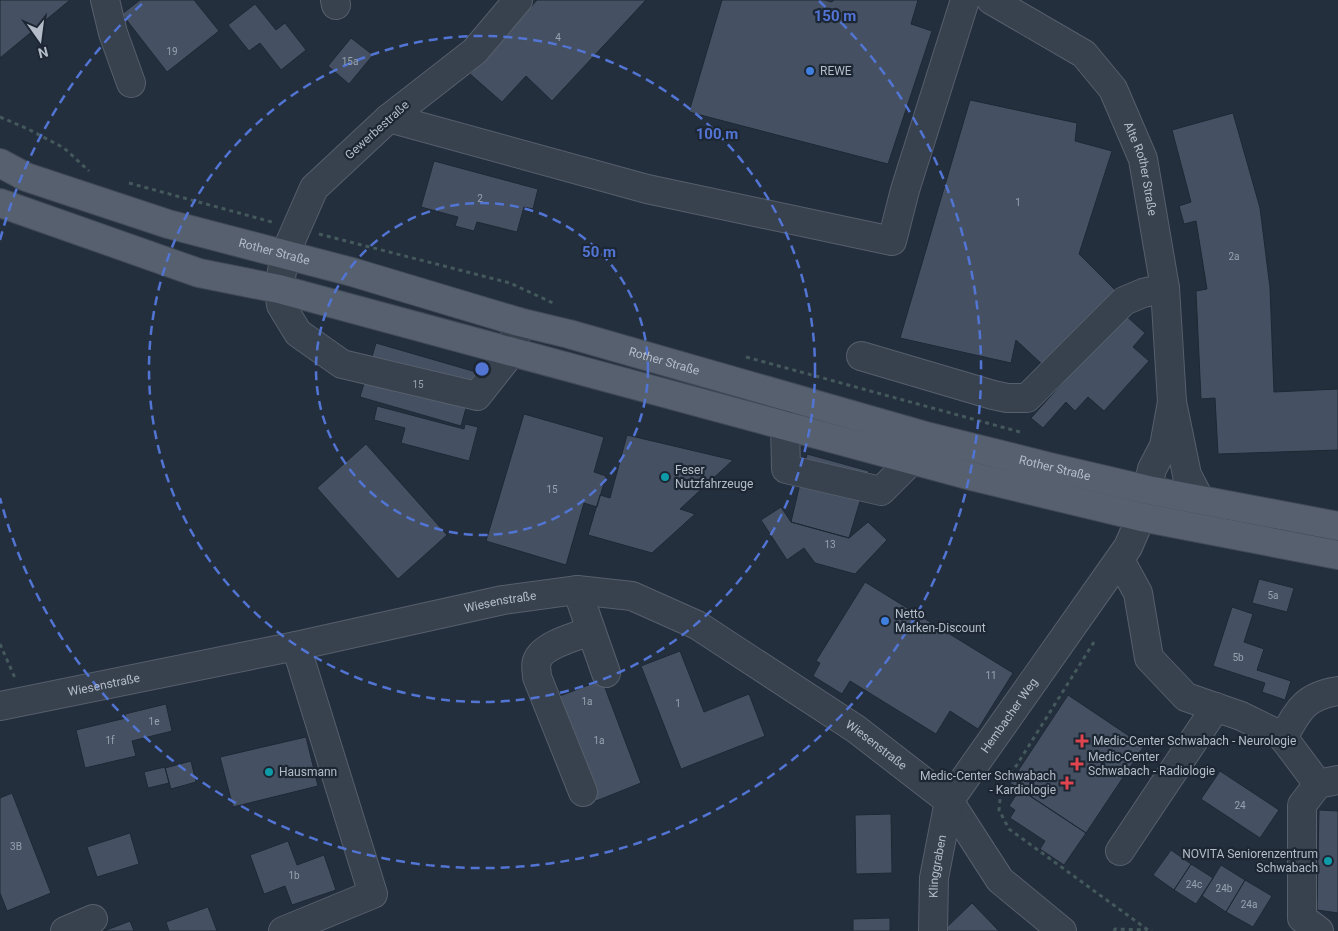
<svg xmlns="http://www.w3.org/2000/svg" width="1338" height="931" viewBox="0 0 1338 931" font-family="Roboto,sans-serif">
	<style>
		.building { fill: #455162; stroke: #1f2835 }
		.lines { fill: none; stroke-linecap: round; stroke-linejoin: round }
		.minor-casing { stroke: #565f6c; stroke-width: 30 }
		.major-casing { stroke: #414a57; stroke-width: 30 }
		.path { stroke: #44595c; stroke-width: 3; stroke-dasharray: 4 4; stroke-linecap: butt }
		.minor { stroke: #38414e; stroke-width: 28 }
		.major { stroke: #56606e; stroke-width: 28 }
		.ring { fill: none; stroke: #5274d3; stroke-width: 2.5; stroke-dasharray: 9 6 }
		.shop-dot { fill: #3f7fe0; stroke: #1d2633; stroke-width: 2 }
		.culture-dot { fill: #0f9aa8; stroke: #1d2633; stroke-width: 2 }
		.health-dot { fill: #e0444e; stroke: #1d2633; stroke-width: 2 }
		.labels { text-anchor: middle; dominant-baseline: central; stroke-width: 4.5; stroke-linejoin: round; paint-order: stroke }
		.number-label { font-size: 10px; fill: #98a1af }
		.poi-label { font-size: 12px; fill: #b4bcc9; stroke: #1d2633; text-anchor: start }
		.street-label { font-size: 12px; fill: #b4bcc9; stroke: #1d2633 }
		.centre { fill: #5274d3; stroke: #1d2633; stroke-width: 2.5 }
		.ring-label { font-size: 15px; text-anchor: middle; font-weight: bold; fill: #5274d3; stroke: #1d2633; stroke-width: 4.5; stroke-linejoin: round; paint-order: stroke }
	</style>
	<rect width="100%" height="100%" fill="#242f3e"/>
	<path class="building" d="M0,0H70L0,58Z
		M140,0H194L219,31L167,72L122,14Z
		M537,0H646L552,101L526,76L502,102L470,74Z
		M722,0H824L832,2L834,0H918L911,24L932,31L888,164L689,112Z
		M255,4L276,30L285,23L306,50L281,70L260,43L249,51L228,25Z
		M351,38L373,55L349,84L328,66Z
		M970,100L1077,123L1075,141L1112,151L1079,254L1118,293L1045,367L1016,340L1011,363L900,338Z
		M1233,113L1260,208L1270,288L1274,392L1338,389V450L1218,454L1215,398L1201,399L1196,291L1207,289L1196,221L1184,224L1179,206L1191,202L1172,130Z
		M434,161L538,189L533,209L524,207L517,232L477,222L474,231L455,226L458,217L421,207Z
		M1124,314L1145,333L1133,347L1149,361L1104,411L1088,397L1075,411L1066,402L1043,428L1031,418Z
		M376,343L476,372L461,426L360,397Z
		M377,406L464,429L465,424L478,427L469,461L401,443L405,428L374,420Z
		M524,414L604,437L594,472L606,476L597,507L584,503L566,565L486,541Z
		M627,435L733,460L680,509L695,514L652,553L588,535L600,495L610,498Z
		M366,444L447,535L398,579L317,488Z
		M807,454L869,471L849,538L791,522Z
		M781,507L791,522L849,538L868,522L887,540L855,574L815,563L804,548L787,560L761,520Z
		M1259,579L1294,588L1287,612L1252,603Z
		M865,582L1013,673L978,729L950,711L936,734L850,681L842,694L813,676L820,663L816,661Z
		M1232,607L1253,614L1244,642L1264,649L1257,670L1291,681L1285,700L1262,692L1265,683L1213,666Z
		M680,651L704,712L749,694L765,736L681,769L641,666Z
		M602,680L641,783L596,801L557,697Z
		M1068,695L1144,746L1086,833L1010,783Z
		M166,704L172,731L132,741L136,756L85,768L76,730L126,718L125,714Z
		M306,737L318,786L233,807L220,757Z
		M191,761L196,782L171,789L165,768Z
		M165,767L169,783L148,788L144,772Z
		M1220,771L1279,810L1260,838L1201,799Z
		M1020,789L1086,833L1064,865L1040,849L1045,841L1010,818L1015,810L1009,806Z
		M12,793L51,893L7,911L0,893V798Z
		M1319,810L1338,811V913L1317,910Z
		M891,814L892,873L856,874L855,815Z
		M130,833L139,864L97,877L87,847Z
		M288,841L297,865L324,855L336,890L292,905L285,886L264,894L250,855Z
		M1171,850L1191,864L1174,890L1153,875Z
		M1191,864L1213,878L1196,904L1174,890Z
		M1221,865L1245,880L1226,912L1202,896Z
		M1245,880L1272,896L1253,927L1226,912Z
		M972,903L999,931H948L946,928Z
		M208,907L217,931H169L166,922Z
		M890,918V931H853V919Z
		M130,921L134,931H104Z"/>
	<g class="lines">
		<defs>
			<g id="minor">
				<path d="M105,0L113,33L131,83"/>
				<path d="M335,0L336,5"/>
				<path d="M518,0L475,51L389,118L314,188L285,254L279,289L281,305L298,333L342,364L477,396L511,353L519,322"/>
				<path id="s1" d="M991,0L1084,54L1113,89L1143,159L1165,288L1172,402L1187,475L1200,500"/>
				<path d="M389,118L647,189L892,241L905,190L965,0"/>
				<path d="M861,356L993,395L1007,398H1027L1124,301L1143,293L1165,288"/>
				<path d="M785,425L786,469L881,491L913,459L920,441"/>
				<path d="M1120,560L1138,593L1149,658L1186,697L1241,716L1282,736L1318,784"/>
				<path d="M577,590L606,673"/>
				<path id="s2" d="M0,706L296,646L503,600L577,590L632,596L697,625L856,729L949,801L1000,880L1062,931"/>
				<path d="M1283,738C1298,711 1304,696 1338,691"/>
				<path d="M583,792L537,677C537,672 535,665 537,661C542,645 577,636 591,631"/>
				<path d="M1120,851L1216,707"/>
				<path d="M65,931L93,919"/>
				<path d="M283,931L373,894L296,646"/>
				<path id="s3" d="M933,931L934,878L949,801L1128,547L1141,517L1152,469L1164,446L1172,402"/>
				<path d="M1319,931L1302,918V805L1318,784L1338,780"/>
			</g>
			<g id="major">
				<path id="s4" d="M0,163L26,177L168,224L352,272L519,322L569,334L922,435L1050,467L1148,490L1338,526"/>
				<path d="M0,203L199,273L279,289L975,477L1141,517L1338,555"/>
			</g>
		</defs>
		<use href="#minor" class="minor-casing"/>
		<use href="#major" class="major-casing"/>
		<path class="path" d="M0,117L28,129L64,148L89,171
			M129,183L272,222
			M319,234L510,283L553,303
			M746,357L1020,432
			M1094,642L1001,790L999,810L1009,829L1148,930L1152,931
			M0,644L15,678
			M1114,931L1115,929L1147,930"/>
		<use href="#minor" class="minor"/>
		<use href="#major" class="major"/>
	</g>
	<g class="ring">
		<circle cx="482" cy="369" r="166"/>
		<circle cx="482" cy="369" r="333"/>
		<path d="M0 240A499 499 0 0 1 145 1M819 1A499 499 0 1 1 0 498"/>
	</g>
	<g class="shop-dot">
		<circle cx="810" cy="71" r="5"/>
		<circle cx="885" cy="621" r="5"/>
	</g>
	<g class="culture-dot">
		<circle cx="665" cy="477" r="5"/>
		<circle cx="269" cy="772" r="5"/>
		<circle cx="1328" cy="861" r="5"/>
	</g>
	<g class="health-dot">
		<path d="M1079.5 733.5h5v5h5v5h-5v5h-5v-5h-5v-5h5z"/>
		<path d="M1074.5 756.5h5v5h5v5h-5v5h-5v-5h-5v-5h5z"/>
		<path d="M1064.5 775.5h5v5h5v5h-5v5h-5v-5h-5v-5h5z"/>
	</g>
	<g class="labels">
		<g class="number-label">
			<text x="558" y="37">4</text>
			<text x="172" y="51">19</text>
			<text x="350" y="61">15a</text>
			<text x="480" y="198">2</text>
			<text x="1018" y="202">1</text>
			<text x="1234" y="256">2a</text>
			<text x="418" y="384">15</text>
			<text x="552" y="489">15</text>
			<text x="830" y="544">13</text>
			<text x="1273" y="595">5a</text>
			<text x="1238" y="657">5b</text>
			<text x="991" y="675">11</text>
			<text x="587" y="701">1a</text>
			<text x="678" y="703">1</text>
			<text x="154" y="721">1e</text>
			<text x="110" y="740">1f</text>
			<text x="599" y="740">1a</text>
			<text x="1240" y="805">24</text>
			<text x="16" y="846">3B</text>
			<text x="294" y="875">1b</text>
			<text x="1194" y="884">24c</text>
			<text x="1224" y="888">24b</text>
			<text x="1249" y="904">24a</text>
		</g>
		<g class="poi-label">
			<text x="820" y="71">REWE</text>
			<text x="675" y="470">Feser<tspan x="675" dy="14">Nutzfahrzeuge</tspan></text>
			<text x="895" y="614">Netto<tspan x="895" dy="14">Marken-Discount</tspan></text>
			<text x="1093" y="741">Medic-Center Schwabach - Neurologie</text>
			<text x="1088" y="757">Medic-Center<tspan x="1088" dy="14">Schwabach - Radiologie</tspan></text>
			<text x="279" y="772">Hausmann</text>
			<text x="1056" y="776" text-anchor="end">Medic-Center Schwabach<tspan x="1056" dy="14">- Kardiologie</tspan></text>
			<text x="1318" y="854" text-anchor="end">NOVITA Seniorenzentrum<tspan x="1318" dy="14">Schwabach</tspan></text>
		</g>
		<g class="street-label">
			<text transform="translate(377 130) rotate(-42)">Gewerbestraße</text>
			<text stroke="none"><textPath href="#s1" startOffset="238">Alte Rother Straße</textPath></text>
			<text stroke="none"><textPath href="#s4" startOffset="289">Rother Straße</textPath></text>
			<text stroke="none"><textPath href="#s4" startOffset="694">Rother Straße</textPath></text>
			<text stroke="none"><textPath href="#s4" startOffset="1099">Rother Straße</textPath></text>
			<text stroke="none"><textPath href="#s2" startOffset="511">Wiesenstraße</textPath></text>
			<text stroke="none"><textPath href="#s2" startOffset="106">Wiesenstraße</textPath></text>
			<text stroke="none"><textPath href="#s3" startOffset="236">Hembacher Weg</textPath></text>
			<text stroke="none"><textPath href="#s2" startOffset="931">Wiesenstraße</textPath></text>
			<text stroke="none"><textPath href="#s3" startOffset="65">Klinggraben</textPath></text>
		</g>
	</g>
	<circle cx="482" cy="369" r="8" class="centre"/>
	<g class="ring-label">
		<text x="835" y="21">150 m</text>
		<text x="717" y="139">100 m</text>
		<text x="599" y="257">50 m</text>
	</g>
	<g transform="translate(40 40) rotate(166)" stroke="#1d2633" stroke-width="4" paint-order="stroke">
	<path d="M0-4L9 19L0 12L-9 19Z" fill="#b4bcc9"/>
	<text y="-8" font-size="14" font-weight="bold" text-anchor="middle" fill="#b4bcc9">N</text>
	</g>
</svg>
